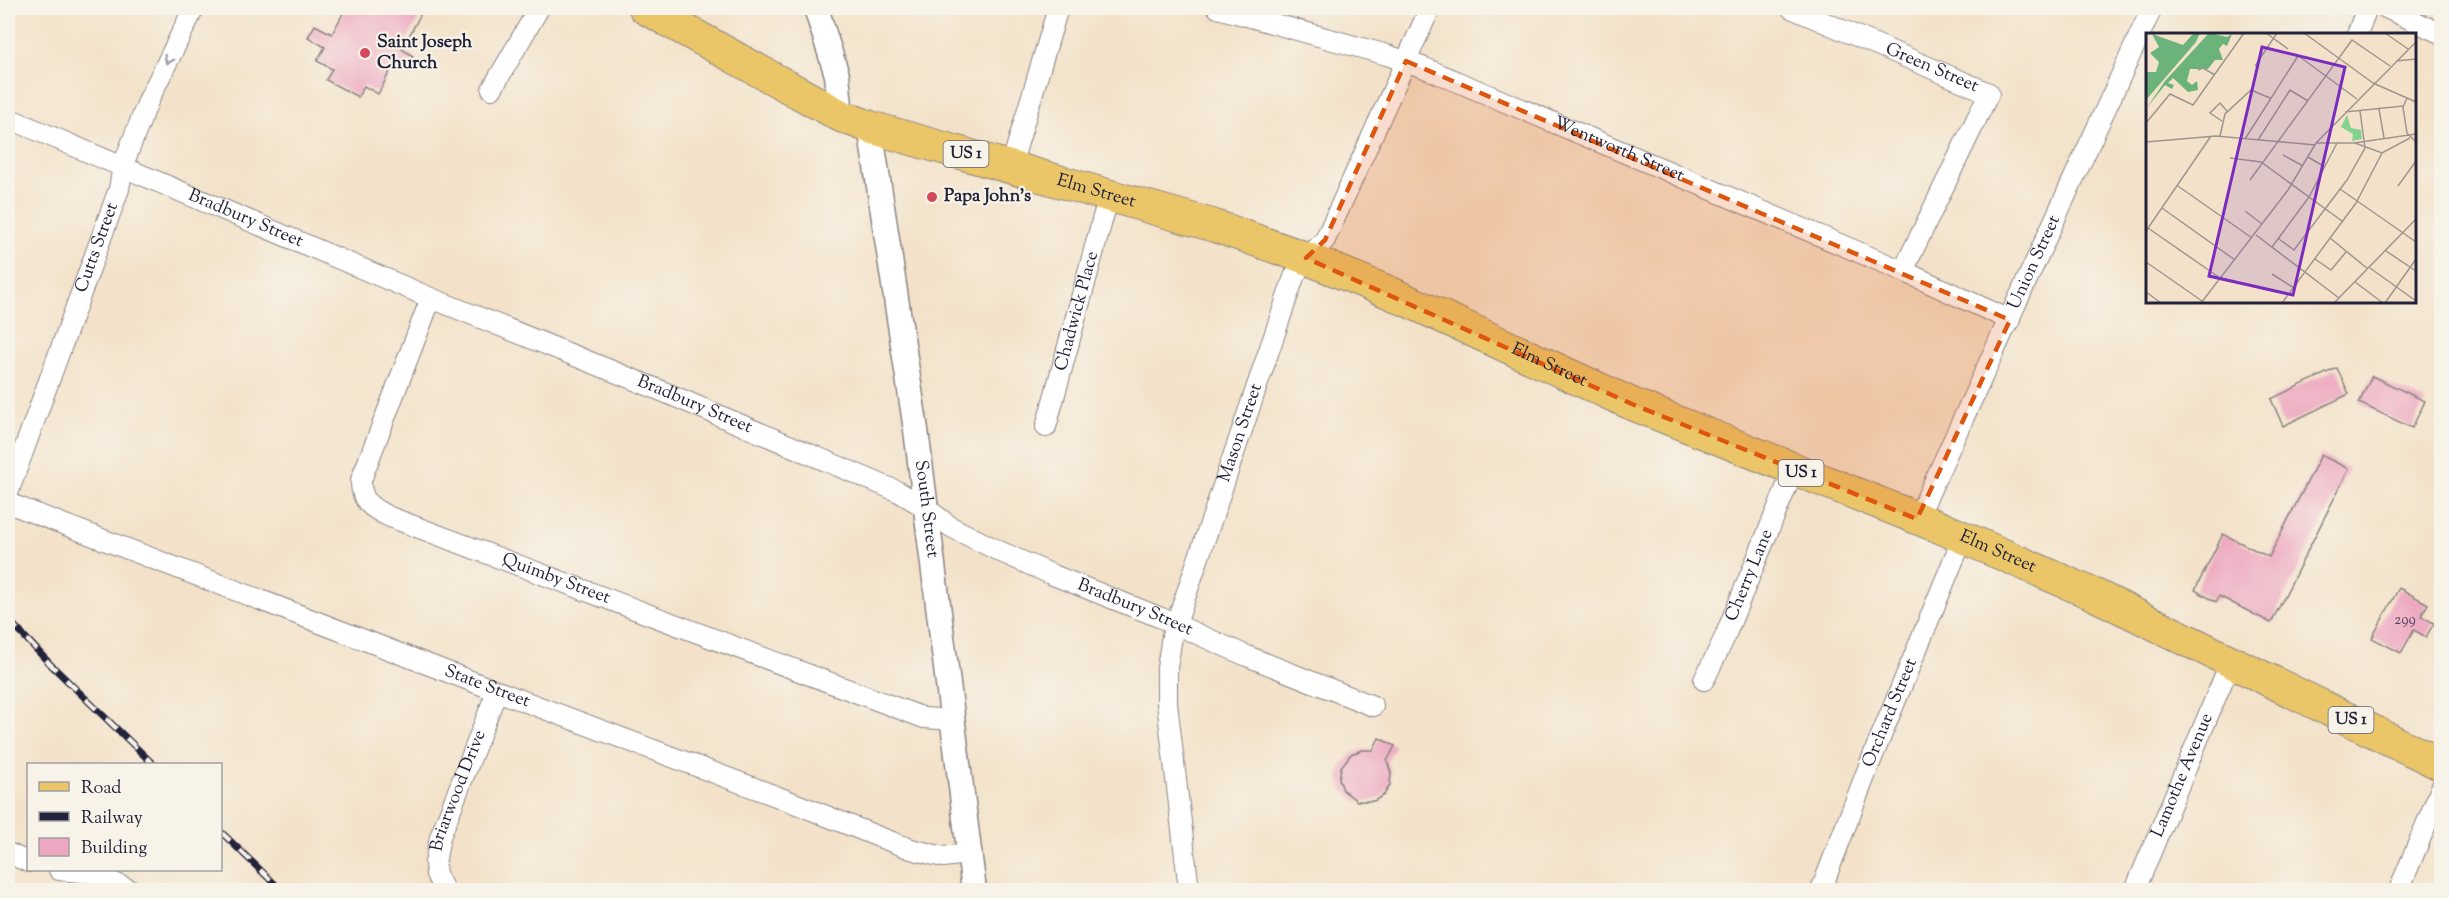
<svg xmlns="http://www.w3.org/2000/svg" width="2449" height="898" viewBox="0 0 2449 898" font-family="'Sorts Mill Goudy',serif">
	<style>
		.building { fill: #eda7c0 }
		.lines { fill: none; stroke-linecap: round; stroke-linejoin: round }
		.minor-casing { stroke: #8a8282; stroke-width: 22 }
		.tertiary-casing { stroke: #8a8282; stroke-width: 27 }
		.primary-casing { stroke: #8a8282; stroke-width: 34 }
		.minor { stroke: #fff; stroke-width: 20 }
		.tertiary { stroke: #fff; stroke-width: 24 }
		.primary { stroke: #ebc669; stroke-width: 32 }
		.rail-casing { stroke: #22223b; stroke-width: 7 }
		.rail { stroke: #f7f3e8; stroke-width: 4.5; stroke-dasharray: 14; stroke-linecap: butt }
		.oneway { stroke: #9c9ca7 }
		.marked { fill: #de560e; fill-opacity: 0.2; stroke: #de560e; stroke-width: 4.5; stroke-dasharray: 12 8; stroke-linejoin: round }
		.poi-dot { fill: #d1495b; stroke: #f7f3e8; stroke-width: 2 }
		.labels { text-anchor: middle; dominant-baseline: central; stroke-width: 4.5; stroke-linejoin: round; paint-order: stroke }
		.number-label { font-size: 15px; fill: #55435c }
		.shield { fill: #f7f3e8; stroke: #62616f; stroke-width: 1.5 }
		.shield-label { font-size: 16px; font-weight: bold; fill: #22223b }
		.poi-label { font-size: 18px; font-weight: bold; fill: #22223b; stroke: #f7f3e8; text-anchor: start }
		.street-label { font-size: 18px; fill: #22223b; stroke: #f7f3e8 }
		.inset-road { fill: none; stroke: #9f9590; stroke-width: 1.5 }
		.view { fill: #7b2cbf; fill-opacity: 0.15; stroke: #7b2cbf; stroke-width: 3 }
		.inset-edge { fill: none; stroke: #22223b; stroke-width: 3 }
	</style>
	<rect width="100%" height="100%" fill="#f7f3e8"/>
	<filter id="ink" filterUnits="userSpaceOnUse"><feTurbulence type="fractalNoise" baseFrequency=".0167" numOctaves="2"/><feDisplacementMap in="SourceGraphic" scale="12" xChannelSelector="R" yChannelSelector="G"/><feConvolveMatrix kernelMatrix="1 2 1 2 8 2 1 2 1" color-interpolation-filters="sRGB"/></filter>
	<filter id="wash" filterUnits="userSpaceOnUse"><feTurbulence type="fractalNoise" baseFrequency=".008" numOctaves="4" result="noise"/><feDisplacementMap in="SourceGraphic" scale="24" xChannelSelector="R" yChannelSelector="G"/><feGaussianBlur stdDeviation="1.35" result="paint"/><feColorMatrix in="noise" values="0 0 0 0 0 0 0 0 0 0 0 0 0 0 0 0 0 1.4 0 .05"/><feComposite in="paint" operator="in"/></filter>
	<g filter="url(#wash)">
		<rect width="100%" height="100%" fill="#f3e2c9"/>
		<g id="blocks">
			<path class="building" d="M346,8H424L402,49L413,56L406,68L395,62L378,94L364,86L358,97L326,80L332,69L317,61L325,47L308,37L315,25L332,34Z
				M2337,368L2349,394L2283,426L2271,399Z
				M2372,376L2425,401L2412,428L2359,403Z
				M2321,455L2349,469L2271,623L2219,596L2216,602L2195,590L2223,534L2269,557Z
				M2399,588L2428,604L2421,616L2434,623L2426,637L2414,630L2401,653L2372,638Z
				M1379,738L1395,746L1387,761L1391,773L1390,785L1384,795L1374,801H1357L1343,790L1339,779L1341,767L1351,754L1362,750H1373Z"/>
		</g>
	</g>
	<g filter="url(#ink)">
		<use href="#blocks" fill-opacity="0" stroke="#8a8282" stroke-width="1.5"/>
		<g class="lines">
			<defs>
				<g id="minor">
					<path id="s1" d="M1218,8L1387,55L1425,68L1903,271L2010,320"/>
					<path id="s2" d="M1791,8L1989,93L1903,271"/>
					<path d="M2386,8L2442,34"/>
					<path d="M2357,34L2367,8"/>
					<path d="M492,89L539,8"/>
					<path id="s3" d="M8,118L431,298L657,389L899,492L926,508L951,527L999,551L1053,575L1159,617L1247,656L1373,706"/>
					<path d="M1011,166L1058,8"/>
					<path id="s4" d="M431,298L361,480C360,501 372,509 390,517L924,718L953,720"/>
					<path id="s5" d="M1046,427L1109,195"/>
					<path id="s6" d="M8,493L119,189L123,165L149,99L194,8"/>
					<path id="s7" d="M8,503L497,691L789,801L879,837L911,849L943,857L968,854"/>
					<path id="s8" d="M1917,519L2152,8"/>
					<path id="s9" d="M1704,680L1723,641L1793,471"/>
					<path d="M8,853L28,862"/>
					<path d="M59,870L93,873L130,890"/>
					<path id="s10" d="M444,890L436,874L435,863L440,837L497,691"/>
					<path id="s11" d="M1189,890L1167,703V668L1172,636L1294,277L1302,263L1325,240L1430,8"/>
					<path id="s12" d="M1821,890L1872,758L1963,537"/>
					<path id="s13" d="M2135,890L2231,661"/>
					<path d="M2399,890L2442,786"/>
				</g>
				<g id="tertiary">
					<path d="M816,8L837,75L841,116"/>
					<path id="s14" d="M870,127L916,430L974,890"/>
				</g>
				<g id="primary">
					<path id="s15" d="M645,8L841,116L870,127L1215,226L1306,258L1393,294L1632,404L1944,529L2093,594L2442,765"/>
				</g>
			</defs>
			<use href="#minor" class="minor-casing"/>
			<use href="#tertiary" class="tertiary-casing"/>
			<use href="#primary" class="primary-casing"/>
			<use href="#minor" class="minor"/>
			<use href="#tertiary" class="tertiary"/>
			<use href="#primary" class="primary"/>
			<defs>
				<path id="rail" d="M8,619L50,664L153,764
					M220,831L281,890"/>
			</defs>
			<use href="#rail" class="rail-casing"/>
			<use href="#rail" class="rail"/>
		</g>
		<defs><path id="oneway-chevron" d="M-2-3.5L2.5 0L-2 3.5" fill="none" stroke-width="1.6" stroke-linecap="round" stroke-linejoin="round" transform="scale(1.5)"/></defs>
		<use class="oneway" href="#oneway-chevron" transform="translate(168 60) rotate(116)"/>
	</g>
	<path class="marked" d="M1406,61L2010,320L1917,519L1632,404L1306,258L1325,240Z"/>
	<g class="poi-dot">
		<circle cx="365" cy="53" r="6"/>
		<circle cx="932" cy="197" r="6"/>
	</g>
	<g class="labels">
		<g class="number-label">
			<text x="2405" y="620">299</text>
		</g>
		<g class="shield">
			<rect x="943.5" y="141" width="45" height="26" rx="4.5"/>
			<rect x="1778.5" y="460" width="45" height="26" rx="4.5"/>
			<rect x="2328.5" y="707" width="45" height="26" rx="4.5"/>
		</g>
		<g class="shield-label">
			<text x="966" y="154">US 1</text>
			<text x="1801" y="473">US 1</text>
			<text x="2351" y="720">US 1</text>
		</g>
		<g class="poi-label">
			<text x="377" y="43">Saint Joseph<tspan x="377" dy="21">Church</tspan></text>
			<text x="944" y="197">Papa John's</text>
		</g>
		<g class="street-label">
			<text stroke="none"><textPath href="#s2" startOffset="153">Green Street</textPath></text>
			<text stroke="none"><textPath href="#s1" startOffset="426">Wentworth Street</textPath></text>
			<text stroke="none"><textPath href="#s15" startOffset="490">Elm Street</textPath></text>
			<text stroke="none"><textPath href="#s3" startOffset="258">Bradbury Street</textPath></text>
			<text stroke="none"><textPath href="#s6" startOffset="261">Cutts Street</textPath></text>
			<text stroke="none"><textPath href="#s8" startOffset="282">Union Street</textPath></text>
			<text stroke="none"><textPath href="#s5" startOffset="120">Chadwick Place</textPath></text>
			<text stroke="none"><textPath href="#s15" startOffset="976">Elm Street</textPath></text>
			<text stroke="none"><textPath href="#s3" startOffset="744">Bradbury Street</textPath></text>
			<text stroke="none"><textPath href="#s11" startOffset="470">Mason Street</textPath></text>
			<text stroke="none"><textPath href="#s14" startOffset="386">South Street</textPath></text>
			<text stroke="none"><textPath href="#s15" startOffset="1462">Elm Street</textPath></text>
			<text stroke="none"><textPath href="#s9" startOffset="114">Cherry Lane</textPath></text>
			<text stroke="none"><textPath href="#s4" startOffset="423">Quimby Street</textPath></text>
			<text stroke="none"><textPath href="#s3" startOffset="1230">Bradbury Street</textPath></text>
			<text stroke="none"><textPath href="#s7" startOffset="513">State Street</textPath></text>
			<text stroke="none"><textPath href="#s12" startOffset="190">Orchard Street</textPath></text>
			<text stroke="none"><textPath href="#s13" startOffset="124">Lamothe Avenue</textPath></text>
			<text stroke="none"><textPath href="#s10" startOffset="105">Briarwood Drive</textPath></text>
		</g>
	</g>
	<g transform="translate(2146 33)">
		<rect width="270" height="270" fill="#f3e2c9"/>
		<path d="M201,82L205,95L215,97L216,106L206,108L207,101L195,94Z" fill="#84d190"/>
		<path d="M54,0L50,9L0,67V39H10L13,29L4,20L13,14L6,1L37,12L47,1ZM63,0L81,4L86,1L81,13L77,11L73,16L77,27H69L62,36H44L41,48L46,52L51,48L52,57L42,59L27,45L22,50L28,52L26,56L19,52L0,76L19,48Z" fill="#6bb37a"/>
		<path class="inset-road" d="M120,0L142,16M158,0L227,50M239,0L262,16M150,21L211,66M250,28L270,26M109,33L131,0M52,37L57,35L69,42M227,50L270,69M261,65L257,74L261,100L270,109M233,76L238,105M199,79L257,73M76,88L64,80L74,70L81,78M0,90L24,61L47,72L98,0M74,103L79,81L105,57L124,65M99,106L152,23M112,107L144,57L162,68M0,109L70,103L169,112M171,110H208L270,101M209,110L236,120L264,105M137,122L157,133M162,124L179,134M84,125L115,129L196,188M104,147L206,7L244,33M32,153L106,205M252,153L270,128M194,156L270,209M16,175L89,227M99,178L116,191M2,195L74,245M0,198L65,103M110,202L193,265M184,205L222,236M133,206L148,217L201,147L219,115L214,78M126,214L163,164L191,110M240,218L270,238M169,226L185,237L200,219M0,229L56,268M224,235L270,268M126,241L148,255M209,249L237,270M0,259L15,270M55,270L142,157L170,110L270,9M136,270L210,170L236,120M188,270L270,186M239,270L270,226"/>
		<path class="view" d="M116,14L199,34L147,262L63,243Z"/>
		<rect width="270" height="270" class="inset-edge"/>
	</g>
	<rect width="2449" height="898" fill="none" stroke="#f7f3e8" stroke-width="30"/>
	<rect x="27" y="763" width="195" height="108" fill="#f7f3e8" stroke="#a29fa3" stroke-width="1.5"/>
	<rect x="39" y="782" width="30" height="9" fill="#ebc669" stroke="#a29fa3" stroke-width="1.5"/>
	<text x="81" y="793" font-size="18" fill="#22223b">Road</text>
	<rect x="39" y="812" width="30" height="9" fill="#22223b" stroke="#a29fa3" stroke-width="1.5"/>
	<text x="81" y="823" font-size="18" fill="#22223b">Railway</text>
	<rect x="39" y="838" width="30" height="18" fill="#eda7c0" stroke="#a29fa3" stroke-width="1.5"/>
	<text x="81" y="853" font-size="18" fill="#22223b">Building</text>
</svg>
